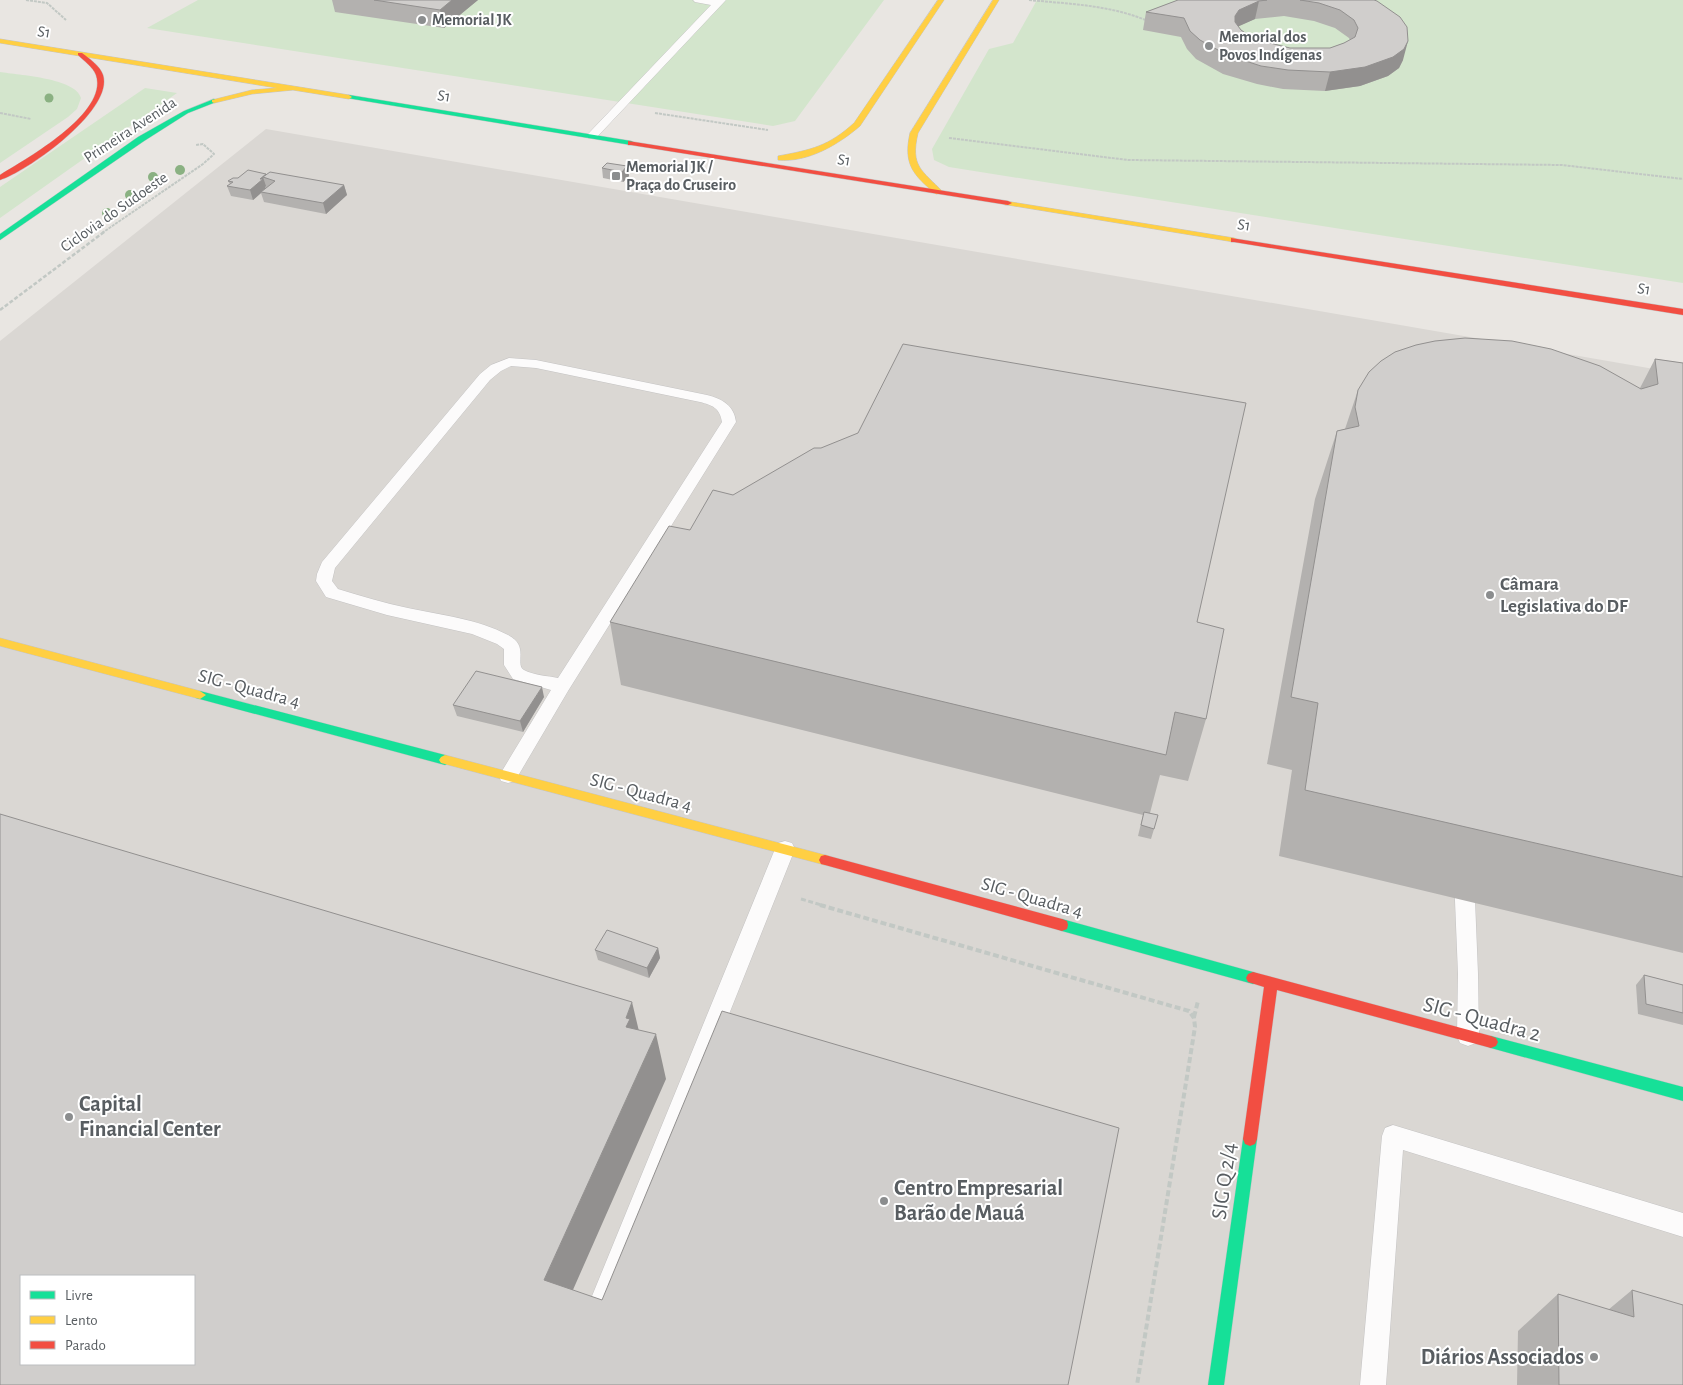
<svg xmlns="http://www.w3.org/2000/svg" width="1683" height="1385" viewBox="0 0 1683 1385" font-family="'Alegreya Sans',sans-serif">
	<style>
		.industrial { fill: #dad7d3; fill-rule: evenodd }
		.green { fill: #d3e5cc }
		.lines { fill: none; stroke-linecap: round; stroke-linejoin: round }
		.lane-casing { stroke: #c4c3c3; stroke-width: 1 }
		.fast-casing { stroke: #c5c5c5; stroke-width: 1 }
		.slow-casing { stroke: #c5c5c5; stroke-width: 1 }
		.jam-casing { stroke: #c5c5c5; stroke-width: 1 }
		.path-far3 { stroke: #c2c8c4; stroke-width: 2; stroke-dasharray: 3 1; stroke-linecap: butt }
		.path-far2 { stroke: #c2c8c4; stroke-width: 2.5; stroke-dasharray: 4 2; stroke-linecap: butt }
		.path-far1 { stroke: #c2c8c4; stroke-width: 3; stroke-dasharray: 5 2.5; stroke-linecap: butt }
		.path { stroke: #c2c8c4; stroke-width: 4; stroke-dasharray: 6 3; stroke-linecap: butt }
		.lane { fill: #fcfbfb; fill-rule: evenodd }
		.fast { fill: #16e098; fill-rule: evenodd }
		.slow { fill: #ffcf43; fill-rule: evenodd }
		.jam { fill: #f24e42; fill-rule: evenodd }
		.tree { fill: #8ab182 }
		.wall { fill: #b3b1af; fill-rule: evenodd }
		.shaded-wall { fill: #92908f }
		.building { fill: #d0cecc; stroke: #92908f; fill-rule: evenodd }
		.poi-dot { fill: #8b8d8e; stroke: #fff; stroke-width: 2 }
		.labels { text-anchor: middle; dominant-baseline: central; stroke-width: 4; stroke-linejoin: round; paint-order: stroke }
		.far-poi-label { font-size: 16px; font-weight: bold; fill: #585d61; stroke: #fff; text-anchor: start }
		.far-street-label { font-size: 16px; fill: #585d61; stroke: #fff }
		.poi-label { font-size: 19px; font-weight: bold; fill: #585d61; stroke: #fff; text-anchor: start }
		.street-label { font-size: 19px; fill: #585d61; stroke: #fff }
		.near-street-label { font-size: 22px; fill: #585d61; stroke: #fff }
		.near-poi-label { font-size: 22px; font-weight: bold; fill: #585d61; stroke: #fff; text-anchor: start }
	</style>
	<rect width="100%" height="100%" fill="#e9e6e2"/>
	<path class="industrial" d="M266,129L1683,374V1385H0V341ZM21,1276H194V1364H21Z"/>
	<path class="green" d="M198,0H884L795,121L773,126L147,28Z
		M1037,0H1683V283L949,167L934,160L932,149L989,49L1013,43Z
		M0,72C18,75 76,78 81,98L77,109L68,117L0,163Z
		M145,88L177,93L0,218V187Z"/>
	<g class="lines">
		<defs>
			<path id="lane" d="M693,0H726L596,138H588L586,136L588,134L711,5L695,2Z
				M509,358L536,360L707,395C722,399 734,405 736,422L568,691L515,781L508,783L501,781L499,776L551,690L513,679L504,665V649L497,644L472,634L387,615L326,597L316,581L317,574L322,562L480,374L491,365ZM511,366L536,368L700,402C712,405 720,408 722,422L558,678C548,676 533,675 524,670C514,664 530,646 508,635C478,619 441,615 408,608C384,603 361,596 338,589L332,581L335,568L490,380L501,371Z
				M785,841L792,843L795,849L602,1332L593,1335L584,1332L581,1323L775,849L778,843Z
				M1464,868L1471,870L1474,876L1478,974L1479,1036L1476,1043L1468,1046L1460,1043L1457,1036L1458,974L1454,876L1457,870Z
				M1393,1125L1683,1213V1237L1403,1150L1386,1385H1360L1382,1136L1385,1128Z"/>
			<path id="fast" d="M349,95L631,141L635,143L631,145L347,98L346,97Z
				M214,99L216,100V102L188,113L144,141L0,240V234L138,137L184,111Z
				M200,691L445,755L449,757L451,760L449,763L445,765L196,698L194,695Z
				M1062,919L1253,972L1258,974L1260,978L1258,982L1253,984L1062,931L1057,929L1056,925L1057,921Z
				M1491,1036L1683,1087V1101L1491,1048L1486,1046L1484,1042L1486,1038Z
				M1250,1132L1255,1134L1257,1139L1224,1385H1208L1243,1139L1245,1134Z"/>
			<path id="slow" d="M938,0H944L860,126C839,144 808,163 778,160V156C811,150 829,146 854,123Z
				M993,0H999L918,133C910,167 922,170 943,192L936,194C913,175 903,164 910,133Z
				M0,39L349,95L352,97L349,99L293,90L252,94L214,103L212,102V100L252,90L277,88L0,43Z
				M1005,201L1234,238L1238,240L1234,242L1008,205H1005Z
				M0,638L200,691L206,695L200,699L0,646Z
				M445,755L825,855L829,856L831,860L829,864L825,865L441,763L439,760L441,757Z"/>
			<path id="jam" d="M78,53H82C90,59 100,66 103,75C114,110 28,171 0,180V175C26,159 109,113 96,75C93,67 84,61 78,55Z
				M628,141L1008,201L1012,203L1008,205L631,145H628Z
				M1231,238L1683,309V315L1234,242H1231Z
				M825,855L1062,919L1067,921L1068,925L1067,929L1062,931L825,865L821,864L819,860L821,856Z
				M1253,972L1491,1036L1496,1038L1498,1042L1496,1046L1491,1048L1277,990L1257,1139L1255,1144L1250,1146L1245,1144L1243,1139L1264,987L1248,982L1246,978L1248,974Z"/>
		</defs>
		<use href="#lane" class="lane-casing"/>
		<use href="#fast" class="fast-casing"/>
		<use href="#slow" class="slow-casing"/>
		<use href="#jam" class="jam-casing"/>
		<path class="path-far3" d="M26,0L47,3L66,20
			M1029,0C1070,4 1110,5 1148,21
			M0,113L31,119
			M655,113L768,130
			M949,138L1128,160L1562,165L1683,179
			M102,233L203,164L214,154L203,144L196,145"/>
		<path class="path-far2" d="M0,310L104,232"/>
		<path class="path-far1" d="M801,899L825,906"/>
		<path class="path" d="M820,905L1189,1011L1194,1018L1195,1027L1137,1385
			M1194,1017L1198,1001"/>
		<use href="#lane" class="lane"/>
		<use href="#fast" class="fast"/>
		<use href="#slow" class="slow"/>
		<use href="#jam" class="jam"/>
	</g>
	<g class="tree">
		<circle cx="49" cy="98" r="4.5"/>
		<circle cx="180" cy="170" r="5"/>
		<circle cx="153" cy="177" r="5"/>
		<circle cx="130" cy="195" r="5"/>
		<circle cx="107" cy="213" r="5"/>
	</g>
	<path class="wall" d="M332,0H478L444,28L335,12Z
		M1178,0H1374L1403,60L1399,68L1388,76L1360,86L1325,91L1283,89L1257,84L1223,74L1196,59L1187,49L1181,37L1143,30L1146,12ZM1284,16L1314,21L1335,28L1349,38L1350,40L1344,43L1330,48H1290L1254,39L1241,30L1238,26L1255,19Z
		M627,166L629,176L623,182L603,178L602,168Z
		M266,175L344,185L347,195L326,214L264,202L261,193L253,200L231,196L227,186L230,184L228,181L238,178Z
		M1655,359L1683,363V953L1279,856L1292,770L1267,764L1315,499L1337,431L1345,429L1358,390L1640,388Z
		M690,530L1197,622L1206,719L1188,781L1160,775L1150,813L1154,829L1151,839L1138,836L1143,815L621,685L610,622Z
		M544,697L523,732L457,716L453,705Z
		M658,948L660,958L649,978L598,960L595,950Z
		M1644,975L1683,985V1025L1638,1014L1636,985Z
		M1632,1290L1683,1385H1517L1518,1331L1558,1294L1608,1310Z"/>
	<path class="shaded-wall" d="M452,0H478L444,28L440,10Z
		M1259,1L1255,19L1235,28V16L1239,10Z
		M1408,41L1403,60L1399,68L1388,76L1360,86L1325,91L1330,72Z
		M627,166L629,176L623,182L622,172Z
		M266,174L268,179L263,177L266,186L265,187L266,190L261,192V193L253,200L250,190L260,179Z
		M344,185L347,195L326,214L323,203Z
		M542,687L544,697L523,732L520,721Z
		M658,948L660,958L649,978L647,968Z
		M632,1002L643,1048L626,1027V1018Z
		M656,1034L666,1079L561,1317L544,1280Z"/>
	<path class="building" d="M374,0H452L440,10Z
		M1178,0H1267L1259,1L1239,10L1235,16V22L1241,30L1254,39L1290,48H1330L1344,43L1355,37L1358,28L1354,20L1340,10L1319,3L1300,0H1374L1377,1L1400,17L1407,27L1408,41L1404,49L1393,57L1365,67L1330,72L1288,70L1261,66L1227,55L1200,40L1190,31L1184,18L1146,12Z
		M607,163L627,166L622,172L602,168Z
		M248,170L266,174L260,179H263L250,190L227,186L233,182L228,181L233,178H238Z
		M270,172L344,185L323,203L261,192L275,181L263,177Z
		M1465,338L1512,341L1551,349L1600,366L1641,389L1658,384L1655,359L1683,363V877L1305,790L1318,703L1291,697L1337,431L1359,426L1355,407L1358,390L1369,372L1381,361L1395,352L1416,345L1435,341Z
		M903,344L1246,403L1197,622L1224,629L1206,719L1175,712L1166,755L610,622L669,526L690,530L713,490L733,495L814,448H821L858,433Z
		M476,671L542,687L520,721L453,705Z
		M1144,812L1158,815L1154,829L1141,825Z
		M0,814L632,1002L626,1018L630,1019L626,1027L656,1034L544,1280L602,1300L722,1011L1119,1128L1068,1385H0ZM21,1276H194V1364H21Z
		M607,930L658,948L647,968L595,950Z
		M1644,975L1683,985V1013L1646,1004Z
		M1632,1290L1683,1305V1385H1559L1558,1294L1634,1317Z"/>
	<g class="poi-dot">
		<circle cx="422" cy="20" r="5"/>
		<circle cx="1209" cy="46" r="5"/>
		<rect x="611" y="171" width="10" height="10" rx="2.5"/>
		<circle cx="1490" cy="595" r="5"/>
		<circle cx="69" cy="1117" r="5"/>
		<circle cx="884" cy="1201" r="5"/>
		<circle cx="1594" cy="1357" r="5"/>
	</g>
	<g class="labels">
		<g class="far-poi-label">
			<text x="432" y="20">Memorial JK</text>
			<text x="1219" y="37">Memorial dos<tspan x="1219" dy="18">Povos Indígenas</tspan></text>
			<text x="626" y="167">Memorial JK /<tspan x="626" dy="18">Praça do Cruseiro</tspan></text>
		</g>
		<g class="far-street-label">
			<text transform="translate(44 32) rotate(9)">S1</text>
			<text transform="translate(444 96) rotate(9)">S1</text>
			<text transform="translate(130 130) rotate(-33)">Primeira Avenida</text>
			<text transform="translate(844 160) rotate(9)">S1</text>
			<text transform="translate(114 212) rotate(-35)">Ciclovia do Sudoeste</text>
			<text transform="translate(1244 225) rotate(9)">S1</text>
			<text transform="translate(1644 289) rotate(9)">S1</text>
		</g>
		<g class="poi-label">
			<text x="1500" y="584">Câmara<tspan x="1500" dy="22">Legislativa do DF</tspan></text>
		</g>
		<g class="street-label">
			<text transform="translate(249 689) rotate(15)">SIG - Quadra 4</text>
			<text transform="translate(641 793) rotate(15)">SIG - Quadra 4</text>
			<text transform="translate(1032 898) rotate(16)">SIG - Quadra 4</text>
		</g>
		<g class="near-street-label">
			<text transform="translate(1482 1019) rotate(15)">SIG - Quadra 2</text>
			<text transform="translate(1224 1181) rotate(-82)">SIG Q 2/4</text>
		</g>
		<g class="near-poi-label">
			<text x="79" y="1104">Capital<tspan x="79" dy="25">Financial Center</tspan></text>
			<text x="894" y="1188">Centro Empresarial<tspan x="894" dy="25">Barão de Mauá</tspan></text>
			<text x="1584" y="1357" text-anchor="end">Diários Associados</text>
		</g>
	</g>
	<rect x="20" y="1275" width="175" height="90" fill="#ffffff" stroke="#bcbec0"/>
	<rect x="30" y="1291" width="25" height="8" fill="#16e098" stroke="#bcbec0"/>
	<text x="65" y="1300" font-size="15" fill="#585d61">Livre</text>
	<rect x="30" y="1316" width="25" height="8" fill="#ffcf43" stroke="#bcbec0"/>
	<text x="65" y="1325" font-size="15" fill="#585d61">Lento</text>
	<rect x="30" y="1341" width="25" height="8" fill="#f24e42" stroke="#bcbec0"/>
	<text x="65" y="1350" font-size="15" fill="#585d61">Parado</text>
</svg>
